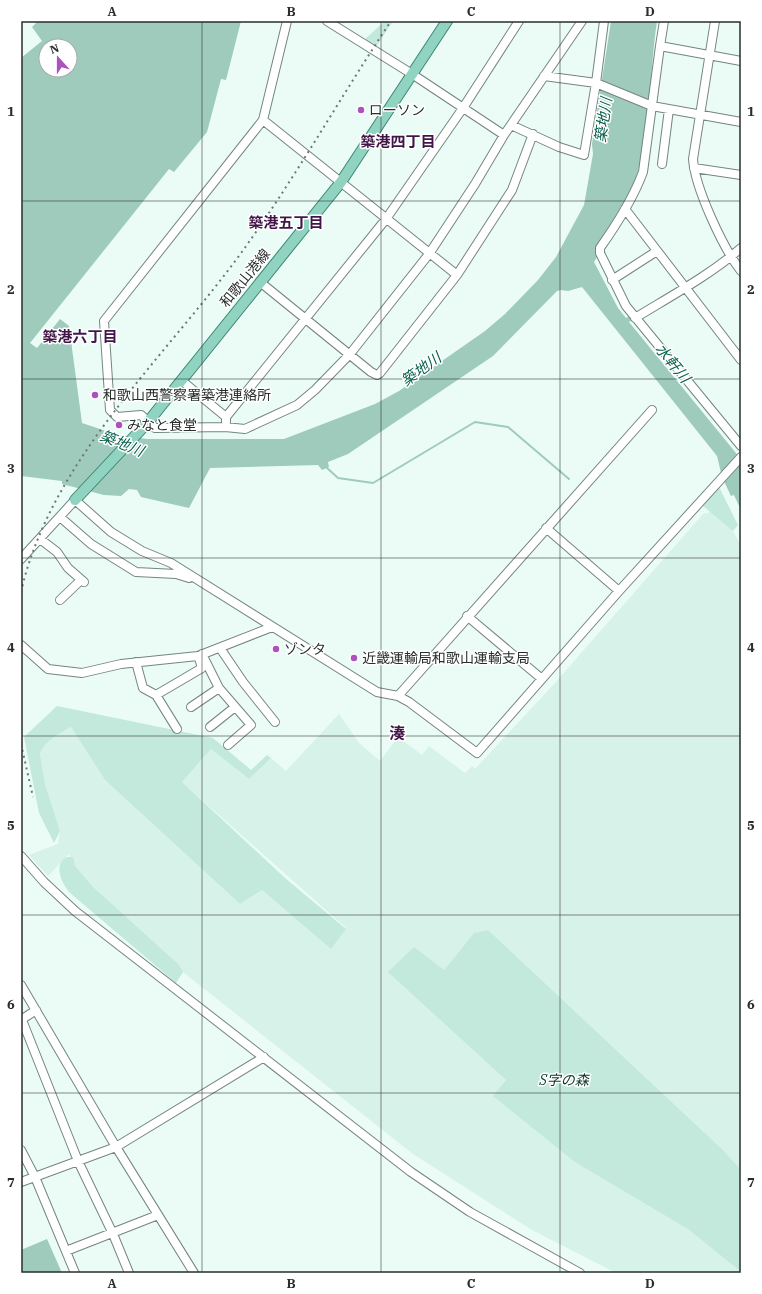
<svg xmlns="http://www.w3.org/2000/svg" width="762" height="1294" viewBox="0 0 762 1294" font-family="'IBM Plex Serif','Noto Sans JP',serif">
	<style>
		.built { fill: #d7f2e8 }
		.green { fill: #c2e9db }
		.water { fill: #9ecbbb; fill-rule: evenodd }
		.lines { fill: none; stroke-linecap: round; stroke-linejoin: round }
		.stream { stroke: #9ecbbb; stroke-width: 2 }
		.minor-casing { stroke: #75857f; stroke-width: 10 }
		.major-casing { stroke: #3c8672; stroke-width: 12 }
		.minor { stroke: #fff; stroke-width: 8 }
		.major { stroke: #91d3c1; stroke-width: 10 }
		.rail { stroke: #6d7773; stroke-width: 2; stroke-dasharray: 2 4; stroke-linecap: butt }
		.grid { fill: none; stroke: #282e2c; stroke-width: 1; stroke-opacity: 0.55 }
		.poi-dot { fill: #ad51bd; stroke: #fff; stroke-width: 1.5 }
		.labels { text-anchor: middle; dominant-baseline: central; stroke-width: 3; stroke-linejoin: round; paint-order: stroke }
		.poi-label { font-size: 14px; fill: #282e2c; stroke: #fff; text-anchor: start }
		.street-label { font-size: 14px; fill: #282e2c; stroke: #fff }
		.park-label { font-size: 14px; font-style: italic; fill: #0c352a; stroke: #fff }
		.water-label { font-size: 15px; font-style: italic; fill: #0a604c; stroke: #fff }
		.neighbourhood-label { font-size: 15px; font-weight: bold; fill: #411548; stroke: #fff }
		.quarter-label { font-size: 16px; font-weight: bold; fill: #411548; stroke: #fff }
		.neatline { fill: none; stroke: #282e2c; stroke-width: 1.5 }
		.grid-label { font-size: 13px; text-anchor: middle; font-weight: bold; fill: #282e2c }
	</style>
	<rect width="100%" height="100%" fill="#eafcf5"/>
	<path class="built" d="M711,512L733,531L741,546V1170L724,1151L488,930L474,933L444,970L389,972L506,1080L494,1096L688,1229L741,1272L616,1273L532,1230L413,1154L183,972L93,887L75,866L69,854L48,876L29,855L58,844L60,831L45,784L40,754L41,750L53,735L71,727L105,780L240,904L262,890L331,949L346,928L182,782L211,749L249,779L271,758L286,771L339,714L359,743L380,761L398,737L422,755L429,746L465,773L472,766L475,769L554,684L703,514Z"/>
	<path class="green" d="M385,21H393L376,47L365,39Z
		M719,487L738,525L733,531L703,506Z
		M57,706L213,738L251,770L267,755L271,758L249,779L211,749L182,782L285,878L346,929L331,949L262,890L240,904L105,780L71,727C60,733 44,741 40,754L45,784L60,831L54,843L39,813L24,737Z
		M67,857H73L75,866L93,887L179,965L183,972L176,983L69,892C61,882 53,864 67,857Z
		M488,930L724,1151L741,1170V1272L688,1229L575,1162L493,1096L506,1080L388,972L414,947L444,970L474,933Z"/>
	<path class="water" d="M38,21H241L226,80L221,79L207,132L174,172L169,169L30,343L37,348L60,319L69,326L82,423L118,435L147,439H284L375,404L399,391L485,331L505,314L538,280L556,257L584,205L593,154L592,144L611,21H657C649,73 651,142 632,189L596,248L597,257L594,262L618,308L626,318L630,316L633,319L629,322L740,458L741,510L734,495L731,496L722,477L717,456L582,287L568,291L561,290L557,291L493,356L348,454L328,462L329,467L322,470L318,465L210,468L189,508L141,497L137,490L129,489L121,496L104,495L62,484V481L21,476V58L42,41L32,27ZM46,46H70V70H46Z
		M47,1239L62,1273H21V1250Z"/>
	<g class="lines">
		<path class="stream" d="M326,467L338,478L373,483L475,422L508,427L569,479"/>
		<defs>
			<path id="minor" d="M287,21L263,120L104,321L110,410L117,417L141,415L155,428L225,427L245,429L297,405L315,390L350,354L429,254L475,184L504,135L582,21
				M327,21L412,74L504,135
				M664,21L660,46L741,61
				M715,21L693,159C695,188 723,248 741,271
				M660,46L643,172C633,199 617,224 600,248V253L626,306L741,446
				M544,76L596,83L652,106L741,122
				M263,120L457,275
				M511,125L559,147L584,155L596,83L604,21
				M662,164L669,109
				M694,168L741,175
				M625,209L741,360
				M612,280L657,251
				M260,282L371,372L377,375L380,373L457,275L512,190L533,134
				M635,318C671,296 710,275 741,248
				M181,380L226,417V422
				M226,417L386,219L463,108L519,21
				M60,517L91,544L136,572L176,574L189,578
				M546,528L619,591
				M40,539L57,552L68,568L84,582
				M21,559L75,500L111,532L142,551L171,563L377,692L398,696L409,702L477,753L619,591L741,457
				M60,600L81,580
				M467,616L542,679
				M21,645L48,669L82,673L121,664L198,656L272,627
				M220,648L243,682L275,722
				M202,654L219,688L251,725L228,745
				M136,662L143,688L156,695L177,729
				M156,695L202,668L199,658
				M398,696L652,410
				M191,707L219,688
				M210,727L235,707
				M21,856L44,882L75,911L411,1172L470,1212L580,1273
				M21,985L116,1147L194,1273
				M21,1020L36,1010
				M22,1020L78,1161L113,1234L129,1273
				M21,1150L35,1177L75,1273
				M21,1182L116,1147L264,1057
				M66,1251L158,1215"/>
			<path id="major" d="M75,500L148,422L341,182L447,21"/>
		</defs>
		<use href="#minor" class="minor-casing"/>
		<use href="#major" class="major-casing"/>
		<use href="#minor" class="minor"/>
		<use href="#major" class="major"/>
		<path class="rail" d="M21,592C51,459 167,356 244,249C297,175 341,96 391,21
			M21,744L33,797"/>
	</g>
	<path class="grid" d="M202,21V1273M381,21V1273M560,21V1273M21,201H741M21,379H741M21,558H741M21,736H741M21,915H741M21,1093H741"/>
	<g class="poi-dot">
		<circle cx="361" cy="110" r="4"/>
		<circle cx="95" cy="395" r="4"/>
		<circle cx="119" cy="425" r="4"/>
		<circle cx="276" cy="649" r="4"/>
		<circle cx="354" cy="658" r="4"/>
	</g>
	<g class="labels">
		<g class="poi-label">
			<text x="369" y="110">ローソン</text>
			<text x="103" y="395">和歌山西警察署築港連絡所</text>
			<text x="127" y="425">みなと食堂</text>
			<text x="284" y="649">ゾンタ</text>
			<text x="362" y="658">近畿運輸局和歌山運輸支局</text>
		</g>
		<g class="street-label">
			<text transform="translate(245 278) rotate(-51)">和歌山港線</text>
		</g>
		<g class="park-label">
			<text x="564" y="1080">S字の森</text>
		</g>
		<g class="water-label">
			<text transform="translate(603 120) rotate(-82)">築地川</text>
			<text transform="translate(673 363) rotate(51)">水軒川</text>
			<text transform="translate(421 369) rotate(-36)">築地川</text>
			<text transform="translate(122 443) rotate(22)">築地川</text>
		</g>
		<g class="neighbourhood-label">
			<text x="398" y="141">築港四丁目</text>
			<text x="286" y="222">築港五丁目</text>
			<text x="80" y="336">築港六丁目</text>
		</g>
		<g class="quarter-label">
			<text x="397" y="733">湊</text>
		</g>
	</g>
	<rect width="762" height="1294" fill="none" stroke="#ffffff" stroke-width="44"/>
	<g transform="translate(58 58) rotate(339)"><circle r="19" fill="#ffffff" stroke="#a9abab"/>
	<path d="M0-3L7 15L0 10L-7 15Z" fill="#ad51bd"/>
	<text y="-6" font-size="11" font-weight="bold" text-anchor="middle" fill="#282e2c">N</text>
	</g>
	<rect x="22" y="22" width="718" height="1250" class="neatline"/>
	<g class="grid-label">
		<text x="112" y="16">A</text>
		<text x="291" y="16">B</text>
		<text x="471" y="16">C</text>
		<text x="650" y="16">D</text>
		<text x="11" y="116">1</text>
		<text x="751" y="116">1</text>
		<text x="11" y="294">2</text>
		<text x="751" y="294">2</text>
		<text x="11" y="473">3</text>
		<text x="751" y="473">3</text>
		<text x="11" y="652">4</text>
		<text x="751" y="652">4</text>
		<text x="11" y="830">5</text>
		<text x="751" y="830">5</text>
		<text x="11" y="1009">6</text>
		<text x="751" y="1009">6</text>
		<text x="11" y="1187">7</text>
		<text x="751" y="1187">7</text>
		<text x="112" y="1288">A</text>
		<text x="291" y="1288">B</text>
		<text x="471" y="1288">C</text>
		<text x="650" y="1288">D</text>
	</g>
</svg>
